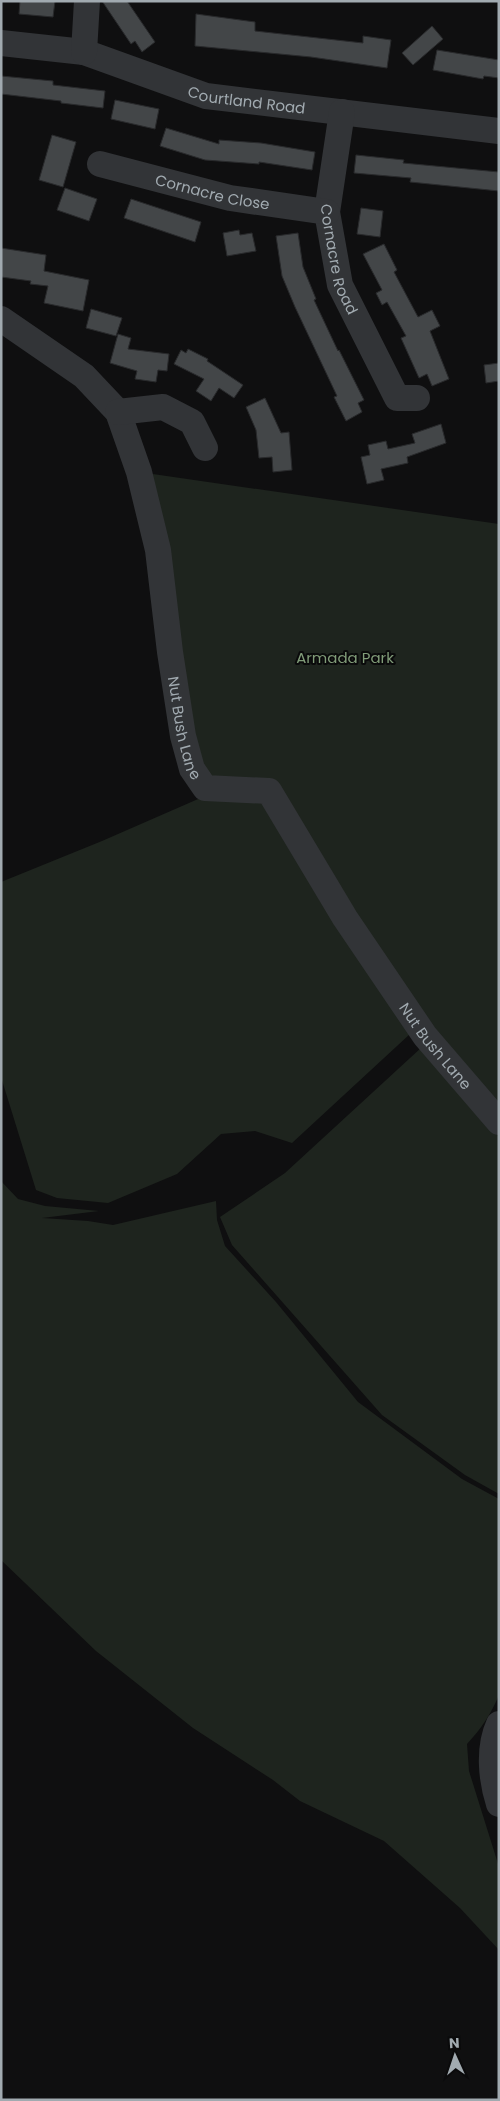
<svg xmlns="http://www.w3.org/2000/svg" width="500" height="2101" viewBox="0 0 500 2101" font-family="Poppins,sans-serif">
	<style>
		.green { fill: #1e241e }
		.building { fill: #434648; stroke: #292a2c }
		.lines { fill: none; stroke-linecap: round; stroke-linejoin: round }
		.minor { stroke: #323437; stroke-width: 26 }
		.labels { text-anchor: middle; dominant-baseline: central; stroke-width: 4; stroke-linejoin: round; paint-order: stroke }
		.street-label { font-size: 15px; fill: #a1aab0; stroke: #0a0a0b }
		.park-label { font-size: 15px; fill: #809b78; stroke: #0a0a0b }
	</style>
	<rect width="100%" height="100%" fill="#0f0f10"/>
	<path class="green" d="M139,472L499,524V1122L270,791L205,788Z
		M205,796L266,801L410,1034L292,1143L255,1131L221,1134L177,1174L108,1203L57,1198L36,1190L1,1077V882L102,841Z
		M422,1047L499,1137V1494L465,1475L382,1415L232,1245L220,1217L285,1173Z
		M1,1181L18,1199L45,1206L99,1211L42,1218L88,1221L113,1225L216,1201L217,1220L225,1246L276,1302L358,1402L462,1479L499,1499V1695C491,1714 481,1729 467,1744L469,1771L499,1867V1950L460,1908L384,1841L300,1801L273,1780L193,1728L96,1651L1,1560Z"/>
	<path class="building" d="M20,1H55L53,17L19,14Z
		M102,1H127L155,42L142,52L135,41L131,44Z
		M196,14L255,22V31L363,43V36L391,40L387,68L311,57L195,46Z
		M432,26L443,39L413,65L402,53Z
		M437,50L499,60V78L484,76L483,79L433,70Z
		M1,76L53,81V85L105,91L103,108L61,103V101L1,94Z
		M115,100L159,109L155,129L111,119Z
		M166,128L219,144V140L261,143L315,152L312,170L259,162V164L205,160L160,146Z
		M52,135L76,142L63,187L39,180Z
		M356,155L404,160L403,163L499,172V191L410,182L411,178L354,173Z
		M65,188L97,199L89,221L57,210Z
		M131,199L201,222L195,242L124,218Z
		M361,208L383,211L380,237L357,234Z
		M239,230L240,235L252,233L256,251L227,256L223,233Z
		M298,233L303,267L316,299L314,300L338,351L339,350L364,400L358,403L362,412L346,421L334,397L337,396L295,307L282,276L276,236Z
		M384,244L397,270L394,272L418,317L432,310L440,326L430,331L449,379L432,386L427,374L419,378L401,338L406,336L387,302L382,305L376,293L382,290L363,254Z
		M1,248L46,255L44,271L89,280L83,311L44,303L48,286L30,284L31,281L1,277Z
		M91,309L122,318L116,336L86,328Z
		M118,334L131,338L128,349L169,354L167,371L158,370L156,382L135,379L137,371L110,363Z
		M188,349L208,359L207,361L243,385L234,398L219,388L211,401L196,391L204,379L174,364L181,350L186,353Z
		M499,363V381L486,383L484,365Z
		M265,398L281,433L289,432L292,470L273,472L272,457L259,458L256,430L246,407Z
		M441,424L446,443L407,457L408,463L381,469L384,480L367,484L361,457L370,455L368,445L386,441L388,449L415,443L412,434Z"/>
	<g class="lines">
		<g class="minor">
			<path id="s1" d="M1,43L84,52L206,96L499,131"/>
			<path d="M84,52L87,1"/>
			<path id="s2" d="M342,112L327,212L340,285L397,398H417"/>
			<path id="s3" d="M100,164L230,198L327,212"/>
			<path id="s4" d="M1,319L84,376L118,412L139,472L158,550L170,652L183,736L192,769L205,788L269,791L345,918L425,1036L499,1122"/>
			<path d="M118,412L163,407L192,422L205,448"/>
			<path d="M499,1724C488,1748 491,1779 499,1804"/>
		</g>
	</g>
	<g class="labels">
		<g class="street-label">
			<text stroke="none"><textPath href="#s1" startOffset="254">Courtland Road</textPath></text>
			<text stroke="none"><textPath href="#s3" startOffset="116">Cornacre Close</textPath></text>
			<text stroke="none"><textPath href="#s2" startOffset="150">Cornacre Road</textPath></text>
			<text stroke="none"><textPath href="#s4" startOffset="474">Nut Bush Lane</textPath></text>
			<text stroke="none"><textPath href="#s4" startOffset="908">Nut Bush Lane</textPath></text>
		</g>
		<g class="park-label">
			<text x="345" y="657">Armada Park</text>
		</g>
	</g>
	<rect width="500" height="2101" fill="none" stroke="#a1aab0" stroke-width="5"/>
	<g transform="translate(455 2056) rotate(357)" stroke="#0a0a0b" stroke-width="4" paint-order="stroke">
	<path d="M0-4L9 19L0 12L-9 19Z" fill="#a1aab0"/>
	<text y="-8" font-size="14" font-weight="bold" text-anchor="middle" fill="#a1aab0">N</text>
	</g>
</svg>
